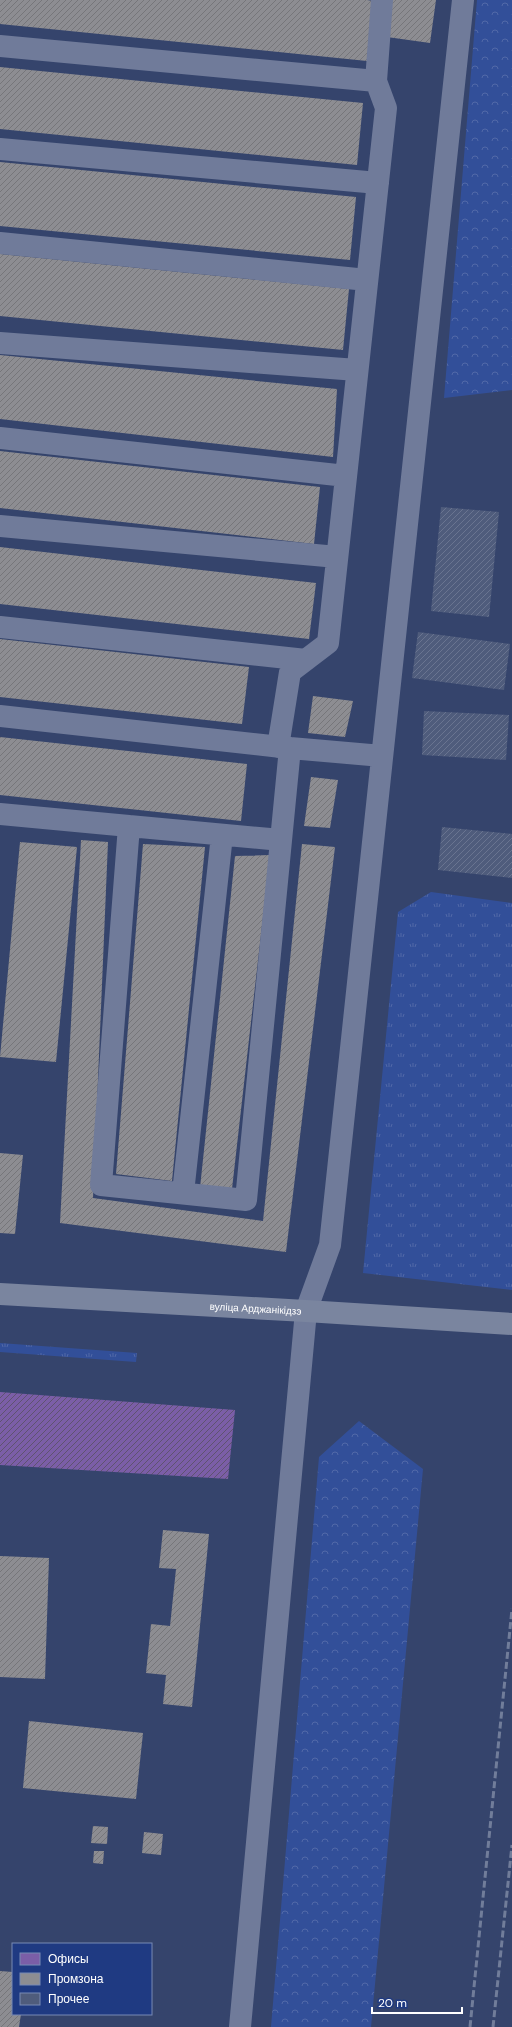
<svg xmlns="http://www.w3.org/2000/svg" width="512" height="2027" viewBox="0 0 512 2027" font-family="'DM Sans',sans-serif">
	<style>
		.grass { fill: url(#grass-tufts) }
		.forest { fill: url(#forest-crowns) }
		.offices { fill: url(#offices-hatch) }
		.industry { fill: url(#industry-hatch) }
		.building { fill: url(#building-hatch) }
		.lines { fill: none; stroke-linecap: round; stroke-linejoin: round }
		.minor { stroke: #707b9a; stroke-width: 22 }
		.major { stroke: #7a859f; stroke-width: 22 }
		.rail { stroke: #717d9a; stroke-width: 3; stroke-dasharray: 7 3; stroke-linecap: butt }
		.labels { text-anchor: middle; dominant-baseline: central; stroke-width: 4; stroke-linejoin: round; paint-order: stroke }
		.street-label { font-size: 10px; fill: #fff; stroke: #1f3a82 }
	</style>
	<defs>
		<pattern id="grass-tufts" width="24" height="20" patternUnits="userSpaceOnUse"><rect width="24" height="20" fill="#324f99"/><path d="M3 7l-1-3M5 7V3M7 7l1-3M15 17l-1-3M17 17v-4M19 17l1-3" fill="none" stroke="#5169a8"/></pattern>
		<pattern id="forest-crowns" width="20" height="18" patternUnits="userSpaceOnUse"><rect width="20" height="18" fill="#324f99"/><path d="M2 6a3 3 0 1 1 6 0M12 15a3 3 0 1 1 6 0" fill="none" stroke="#5169a8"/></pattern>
		<pattern id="offices-hatch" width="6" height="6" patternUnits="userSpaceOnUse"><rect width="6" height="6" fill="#7b5ea7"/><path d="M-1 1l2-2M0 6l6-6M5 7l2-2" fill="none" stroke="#5f5370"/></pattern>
		<pattern id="industry-hatch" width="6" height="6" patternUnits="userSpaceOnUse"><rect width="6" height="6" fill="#8d8d92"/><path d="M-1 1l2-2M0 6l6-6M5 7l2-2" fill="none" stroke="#76767a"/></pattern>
		<pattern id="building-hatch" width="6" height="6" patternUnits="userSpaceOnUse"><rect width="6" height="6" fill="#4f5c7c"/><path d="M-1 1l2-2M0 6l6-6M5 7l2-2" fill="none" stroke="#697490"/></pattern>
	</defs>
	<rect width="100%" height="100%" fill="#35446c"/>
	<path class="grass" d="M431,892L512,903V1290L363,1273L398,912Z
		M0,1343L137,1353L136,1362L0,1352Z"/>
	<path class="forest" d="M477,0H512V390L444,398Z
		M359,1421L423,1469L371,2027H271L319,1457Z"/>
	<path class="offices" d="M0,1392L235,1410L228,1479L0,1465Z"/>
	<path class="industry" d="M0,0H367L373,1L367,61L0,24Z
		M389,0H436L430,43L387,37Z
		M0,67L363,103L357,165L0,129Z
		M0,162L356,197L350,260L0,226Z
		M0,254L349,289L343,350L0,316Z
		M0,355L337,389L333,457L0,419Z
		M0,451L320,487L314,544L0,508Z
		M0,547L316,583L309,639L0,604Z
		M0,639L249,667L242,724L0,697Z
		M313,696L353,701L345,737L308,733Z
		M0,737L247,764L241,821L0,795Z
		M311,777L338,780L330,828L304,826Z
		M81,840L108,842L93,1198L263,1221L302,844L335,847L286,1252L60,1223Z
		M20,842L77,847L56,1062L0,1057Z
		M143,844L205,847L172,1181L116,1174Z
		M270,855L232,1189L200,1188L235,856Z
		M0,1153L23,1155L15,1234L0,1233Z
		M163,1530L209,1534L192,1707L163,1704L166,1675L146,1673L151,1624L170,1626L176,1569L159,1568Z
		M0,1556L49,1558L45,1679L0,1677Z
		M29,1721L143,1733L136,1799L23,1788Z
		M93,1826L108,1827L107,1844L91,1843Z
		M144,1832L163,1834L161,1855L142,1853Z
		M94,1851H104L103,1864L93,1863Z
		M0,1971L13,1972V2014H21L19,2027H0Z"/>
	<path class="building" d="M441,507L499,512L489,617L431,611Z
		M418,632L510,644L504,690L412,678Z
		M424,711L509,715L506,760L422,755Z
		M442,827L512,834V878L438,870Z"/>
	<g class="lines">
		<path class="minor" d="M0,46L376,81L382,0
			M0,149L378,183
			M0,243L367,280
			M0,343L357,370
			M0,438L346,476
			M0,526L337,557
			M0,627L306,660
			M0,716L290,748
			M278,747L290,672L328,643L386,108L376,81
			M0,814L129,826
			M281,840L129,826L101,1185L246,1200L290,748L382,756
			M183,1193L222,835
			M240,2027L306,1311L330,1245L463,0"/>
		<path class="major" id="s1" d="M0,1294L306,1311L512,1324"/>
		<path class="rail" d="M470,2027L512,1609
			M493,2027L512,1845"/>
	</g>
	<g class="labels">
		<g class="street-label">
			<text stroke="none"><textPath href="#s1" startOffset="256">вуліца Арджанікідзэ</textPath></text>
		</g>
	</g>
	<rect x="12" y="1943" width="140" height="72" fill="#1f3a82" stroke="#7989b4"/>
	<rect x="20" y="1953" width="20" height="12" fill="#7b5ea7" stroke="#7989b4"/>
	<text x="48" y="1963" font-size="12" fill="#ffffff">Офисы</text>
	<rect x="20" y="1973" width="20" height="12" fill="#8d8d92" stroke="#7989b4"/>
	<text x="48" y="1983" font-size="12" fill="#ffffff">Промзона</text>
	<rect x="20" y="1993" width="20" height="12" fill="#4f5c7c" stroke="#7989b4"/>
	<text x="48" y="2003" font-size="12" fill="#ffffff">Прочее</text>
	<path d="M372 2007v6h90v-6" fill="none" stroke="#ffffff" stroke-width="2"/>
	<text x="378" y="2007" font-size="12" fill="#ffffff" stroke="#1f3a82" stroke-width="3" paint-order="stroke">20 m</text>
</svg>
